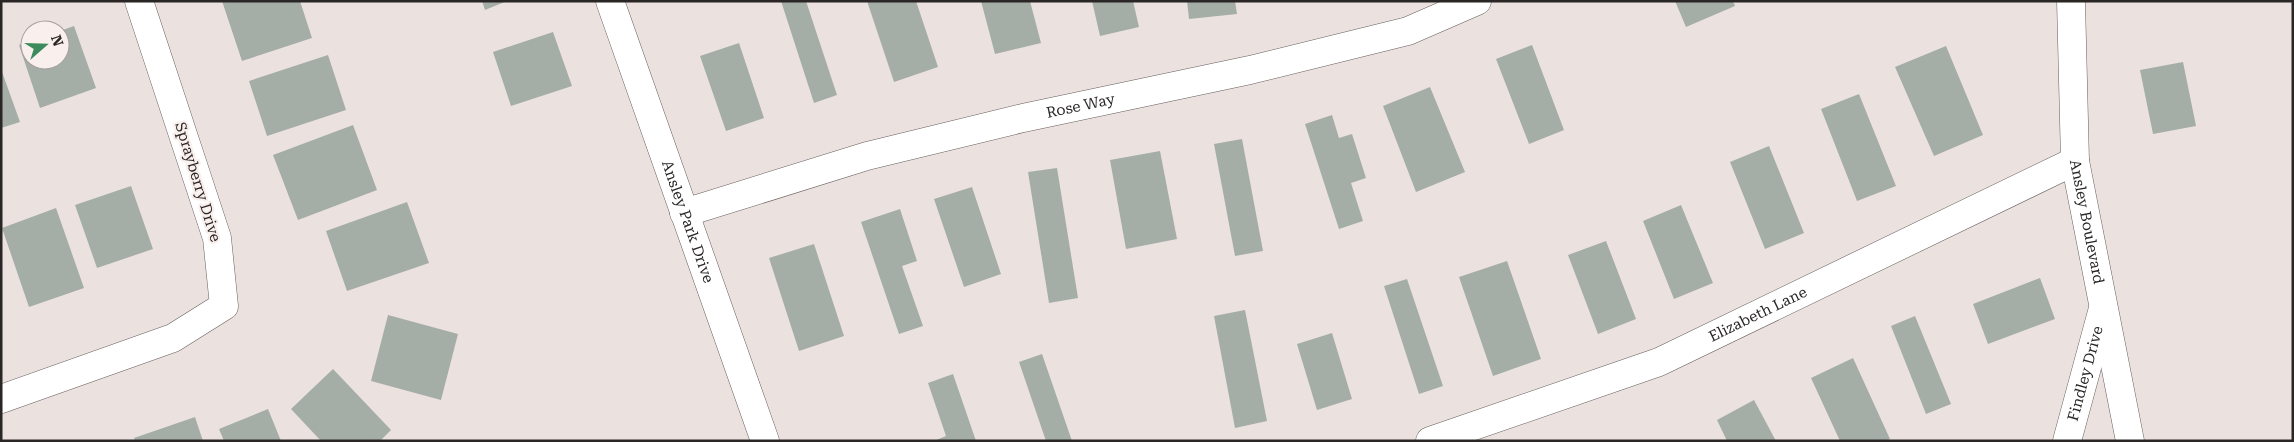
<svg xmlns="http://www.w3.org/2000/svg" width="2294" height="442" viewBox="0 0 2294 442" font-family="'Roboto Serif',serif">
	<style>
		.building { fill: #a5ada7 }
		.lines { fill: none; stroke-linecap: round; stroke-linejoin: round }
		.minor-casing { stroke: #665e5c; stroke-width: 29 }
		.minor { stroke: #fff; stroke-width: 28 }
		.labels { text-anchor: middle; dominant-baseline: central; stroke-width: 4.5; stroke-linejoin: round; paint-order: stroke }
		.street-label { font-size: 15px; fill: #292625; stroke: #f9efed }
	</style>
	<rect width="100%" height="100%" fill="#ebe2e0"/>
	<path class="building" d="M222,1H300L312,38L242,61Z
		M482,1H507L485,10Z
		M781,1H806L837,95L814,103Z
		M867,1H916L938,67L894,82Z
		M981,1H1030L1041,43L995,54Z
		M1092,1H1133L1139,27L1100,36Z
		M1187,1H1235L1237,14L1189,19Z
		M1675,1H1733L1735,6L1686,27Z
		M74,26L96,88L40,108L19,45L30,41V60H60V31Z
		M553,32L572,86L511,106L493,52Z
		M739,43L764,118L726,131L700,56Z
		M1532,45L1564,130L1529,144L1496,59Z
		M1946,46L1983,135L1934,156L1895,67Z
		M328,55L346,110L267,136L249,81Z
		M2183,62L2196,126L2153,134L2140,70Z
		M1,69L20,122L1,128Z
		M1430,87L1465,172L1416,192L1383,106Z
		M1859,94L1896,186L1857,201L1821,109Z
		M1332,115L1339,138L1352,134L1366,178L1351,183L1363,221L1339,229L1305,124Z
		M353,125L377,190L298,220L273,155Z
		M1242,139L1263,251L1235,256L1214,144Z
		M1769,146L1804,233L1765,249L1730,162Z
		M1160,151L1177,239L1126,249L1110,160Z
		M1057,168L1078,298L1049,303L1028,172Z
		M131,186L153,249L97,268L75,205Z
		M972,187L1001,274L964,287L934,199Z
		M407,202L429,263L347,291L326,231Z
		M1681,205L1713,283L1674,299L1643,221Z
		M56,208L84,288L29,307L2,228Z
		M900,209L917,261L902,266L923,326L899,334L861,222Z
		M1606,241L1636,319L1598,334L1568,255Z
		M814,244L844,336L799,351L769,258Z
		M1507,261L1541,359L1493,376L1459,277Z
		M2040,278L2055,319L1988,344L1973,304Z
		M1407,279L1443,386L1419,394L1384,286Z
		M1245,310L1267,421L1235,428L1214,316Z
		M388,315L458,334L441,400L371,381Z
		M1915,316L1951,404L1926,414L1891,326Z
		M1332,333L1352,399L1317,410L1297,344Z
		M1042,354L1072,441H1046L1019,362Z
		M1853,358L1890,439L1886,441H1840L1811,378Z
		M333,369L391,430L380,441H321L291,409Z
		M953,374L976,441H934L946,436L928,383Z
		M1754,400L1776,441H1727L1717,420Z
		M268,409L281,441H224L219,429Z
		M195,417L203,441H135L134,438Z"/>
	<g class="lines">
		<defs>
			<g id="minor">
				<path id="s1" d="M610,1L765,441"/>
				<path id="s2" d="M2071,1L2075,161L2130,441"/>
				<path id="s3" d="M684,213L867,156L1023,118L1250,70L1408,31L1477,1"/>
				<path d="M1,399L173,338L224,306L217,238L139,1"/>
				<path id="s4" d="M1430,441L1659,362L2075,161"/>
				<path id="s5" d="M2067,441L2102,312"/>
			</g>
		</defs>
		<use href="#minor" class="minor-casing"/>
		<use href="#minor" class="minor"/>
	</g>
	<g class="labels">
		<g class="street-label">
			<text stroke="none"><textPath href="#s3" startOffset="411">Rose Way</textPath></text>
			<text transform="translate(198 182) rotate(73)">Sprayberry Drive</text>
			<text stroke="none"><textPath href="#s1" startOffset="234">Ansley Park Drive</textPath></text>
			<text stroke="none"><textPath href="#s2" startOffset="222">Ansley Boulevard</textPath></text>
			<text stroke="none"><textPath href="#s4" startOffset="352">Elizabeth Lane</textPath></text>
			<text stroke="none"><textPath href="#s5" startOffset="70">Findley Drive</textPath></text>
		</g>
	</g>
	<rect width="2294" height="442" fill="none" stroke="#292625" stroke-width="5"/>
	<g transform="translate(45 45) rotate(70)"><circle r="24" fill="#f9efed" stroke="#a69f9d"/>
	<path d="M0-4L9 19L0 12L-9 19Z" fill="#3b8b5c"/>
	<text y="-8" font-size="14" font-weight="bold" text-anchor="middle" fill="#292625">N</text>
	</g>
</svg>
